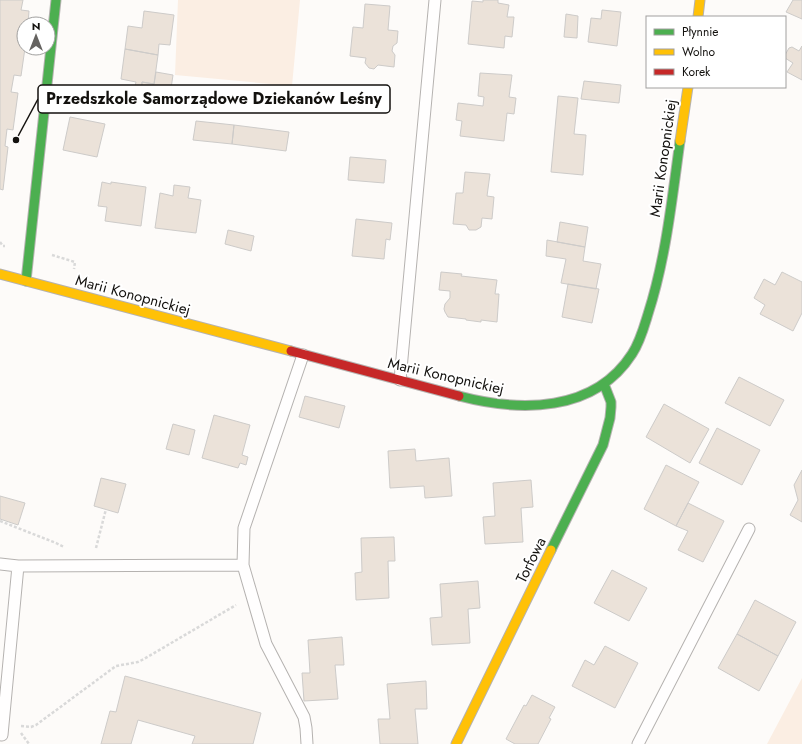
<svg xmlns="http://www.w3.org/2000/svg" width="802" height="744" viewBox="0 0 802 744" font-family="Jost,sans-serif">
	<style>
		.green { fill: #fbeee3 }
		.building { fill: #ebe2d9; stroke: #cdcbc9 }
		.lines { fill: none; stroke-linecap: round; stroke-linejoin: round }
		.lane-casing { stroke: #b5b2b0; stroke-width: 13 }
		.fast-casing { stroke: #b5b2b0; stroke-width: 11 }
		.slow-casing { stroke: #b5b2b0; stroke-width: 11 }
		.jam-casing { stroke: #b5b2b0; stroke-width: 11 }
		.path { stroke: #d9d9d9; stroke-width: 2.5; stroke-dasharray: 3 2; stroke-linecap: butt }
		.lane { stroke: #fffefe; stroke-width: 11 }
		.fast { stroke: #4caf50; stroke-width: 9 }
		.slow { stroke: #ffc107; stroke-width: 9 }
		.jam { stroke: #c62828; stroke-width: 9 }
		.labels { text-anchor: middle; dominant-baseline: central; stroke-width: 4; stroke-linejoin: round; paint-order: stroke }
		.street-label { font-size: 15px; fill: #13110e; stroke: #fff }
		.leader { fill: none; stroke: #13110e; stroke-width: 1.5 }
		.callout-dot { fill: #13110e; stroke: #fff; stroke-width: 1.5 }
		.callout { fill: #fff; stroke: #13110e; stroke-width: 1.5 }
		.callout-label { font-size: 16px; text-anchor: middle; font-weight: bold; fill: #13110e }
	</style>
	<rect width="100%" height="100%" fill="#fdfbf9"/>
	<path class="green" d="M178,0H300L292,86L175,75Z
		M802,678V744H767Z"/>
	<path class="building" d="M0,0H23L21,10L29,11L28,24H24V48H25L21,76L14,75L11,92L18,93L13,130L7,129L5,146L8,147L3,190L0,189Z
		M483,0H498V3L509,5L507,17H514L512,37L505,36L504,48L468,44L472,1L483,2Z
		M793,0H802V19L786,12Z
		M365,4L390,6L388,30L398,31L397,43L393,46L392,51L395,55L394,67L378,65L374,69L369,68L365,63L366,58L350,56L353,27L363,28Z
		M602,10L621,12L617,46L588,42L591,18L601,19Z
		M144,11L174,15L170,45L159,44L158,55L125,49L128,26L142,28Z
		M566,14L578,16L577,38L564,37Z
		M802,46V80L787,72L793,63L785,58V55L789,48L792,47L799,51Z
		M125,49L158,55L154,84L142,82V87L135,86L136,82L121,79Z
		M156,72L173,75L169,102L141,97L142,82L154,84Z
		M480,73L512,75L509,97L516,98L514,114L507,113L504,141L460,136L462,121L456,120L458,103L483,106L484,97L478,96Z
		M584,81L621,85L619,103L581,99Z
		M558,96L578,98L574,134L586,135L583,175L551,172Z
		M70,117L105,124L97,157L63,150Z
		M196,121L234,125L232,144L193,140Z
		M234,125L289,132L286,151L232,144Z
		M350,157L386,160L384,183L348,180Z
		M465,172L490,174L487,196L494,197L492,219L482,218L481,227L476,230H469L466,225L453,224L456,193H463Z
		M102,182L111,184V182L146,187L141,226L105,221L107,207L98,206Z
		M174,185L190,187L188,198L201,200L196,233L155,228L160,193L173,196Z
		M356,219L392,223L390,240L386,239L384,259L352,256Z
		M560,222L588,227L585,247L557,242Z
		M228,230L254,236L251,251L225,244Z
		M547,240L585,247L583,261L601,264L596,289L561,283L566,259L546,256Z
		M441,272L462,274L461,276L497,280L495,294H499L497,322L481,320V322L466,320V319L448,317L445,312L444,309L445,304L450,298V291L439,290Z
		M782,272L802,282V313L793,331L760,314L765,305L754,298L764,279L775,285Z
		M568,284L599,289L592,323L562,317Z
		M739,377L784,400L770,426L725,403Z
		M305,396L345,406L339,428L299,417Z
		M664,404L709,429L690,463L646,437Z
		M214,415L250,425L242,455L248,457L246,465L240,463L238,468L202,458Z
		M173,424L195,430L189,455L166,449Z
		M717,428L760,450L742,485L699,463Z
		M415,449L416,461L449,458L452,496L425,498L424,486L390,488L388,451Z
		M666,465L699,482L676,526L644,509Z
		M802,470V522L790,515L798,500L794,485Z
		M101,478L126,484L118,513L94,506Z
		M531,480L533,507L521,508L523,542L485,544L483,517L495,516L493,483Z
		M0,496L25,503L18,525L0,519Z
		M688,503L724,521L703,562L678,550L688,531L676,526Z
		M394,537L395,561H388L389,598L356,600L355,573L362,572L361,538Z
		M612,570L647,588L629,621L594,603Z
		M478,581L480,608L468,609L470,643L432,645L430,618L442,617L440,584Z
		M755,600L796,622L778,656L737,634Z
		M737,634L778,656L759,691L718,668Z
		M342,637L344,665H335L338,699L304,701L302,673H310L308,640Z
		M605,646L638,663L615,708L572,686L585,660L594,665Z
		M125,676L261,713L253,744H192L195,736L138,720L131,744H101L110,711L116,712Z
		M426,681L427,709H415L418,744H380L378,719H390L387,684Z
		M532,695L555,707L549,718L551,719L538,744H515L506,739L524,705L526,706Z"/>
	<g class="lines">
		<defs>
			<path id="lane" d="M303,355L244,528L243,565L266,644L304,717L306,728L307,744
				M400,380L435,0
				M0,564L18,566L243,565
				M2,735L18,566
				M638,744L749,529"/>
			<path id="fast" d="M26,281L56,0
				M459,396C520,412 594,413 632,354C640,342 644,327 648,314C666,258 672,199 680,141
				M551,550L603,445L610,418L611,407V402L604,384"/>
			<path id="slow" d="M698,17L700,0
				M680,141L688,87
				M0,274L291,351
				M456,744L551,550"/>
			<path id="jam" d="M291,351L459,396"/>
		</defs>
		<use href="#lane" class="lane-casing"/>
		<use href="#fast" class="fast-casing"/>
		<use href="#slow" class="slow-casing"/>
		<use href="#jam" class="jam-casing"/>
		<path class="path" d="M0,242L3,246H5
			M52,255L75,262L74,269
			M0,521L56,543L64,547
			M96,548L106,509
			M21,726L31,727L36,725L116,666L138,662L144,659L236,605
			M21,733L29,744"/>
		<use href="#lane" class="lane"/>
		<use href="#fast" class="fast"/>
		<use href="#slow" class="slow"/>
		<use href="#jam" class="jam"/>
	</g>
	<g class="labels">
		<g class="street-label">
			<text transform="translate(663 158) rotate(-82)">Marii Konopnickiej</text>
			<text transform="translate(133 295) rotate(15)">Marii Konopnickiej</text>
			<text transform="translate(446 376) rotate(13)">Marii Konopnickiej</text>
			<text transform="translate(531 560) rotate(-64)">Torfowa</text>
		</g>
	</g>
	<path class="leader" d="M16 140L38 99"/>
	<circle class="callout-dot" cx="16" cy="140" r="4"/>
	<rect class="callout" x="38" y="85" width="352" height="28" rx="4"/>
	<g class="callout-label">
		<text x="214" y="104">Przedszkole Samorządowe Dziekanów Leśny</text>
	</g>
	<rect x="646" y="16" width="140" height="72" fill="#ffffff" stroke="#a1a09f"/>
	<rect x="654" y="29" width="20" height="6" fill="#4caf50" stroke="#a1a09f"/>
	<text x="682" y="36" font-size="12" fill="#13110e">Płynnie</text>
	<rect x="654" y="49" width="20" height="6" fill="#ffc107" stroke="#a1a09f"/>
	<text x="682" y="56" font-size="12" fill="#13110e">Wolno</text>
	<rect x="654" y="69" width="20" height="6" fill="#c62828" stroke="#a1a09f"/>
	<text x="682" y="76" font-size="12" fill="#13110e">Korek</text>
	<g transform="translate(36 36)"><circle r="19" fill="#ffffff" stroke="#a1a09f"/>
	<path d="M0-3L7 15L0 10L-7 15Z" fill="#656360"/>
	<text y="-6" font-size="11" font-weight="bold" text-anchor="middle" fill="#13110e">N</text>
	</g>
</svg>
